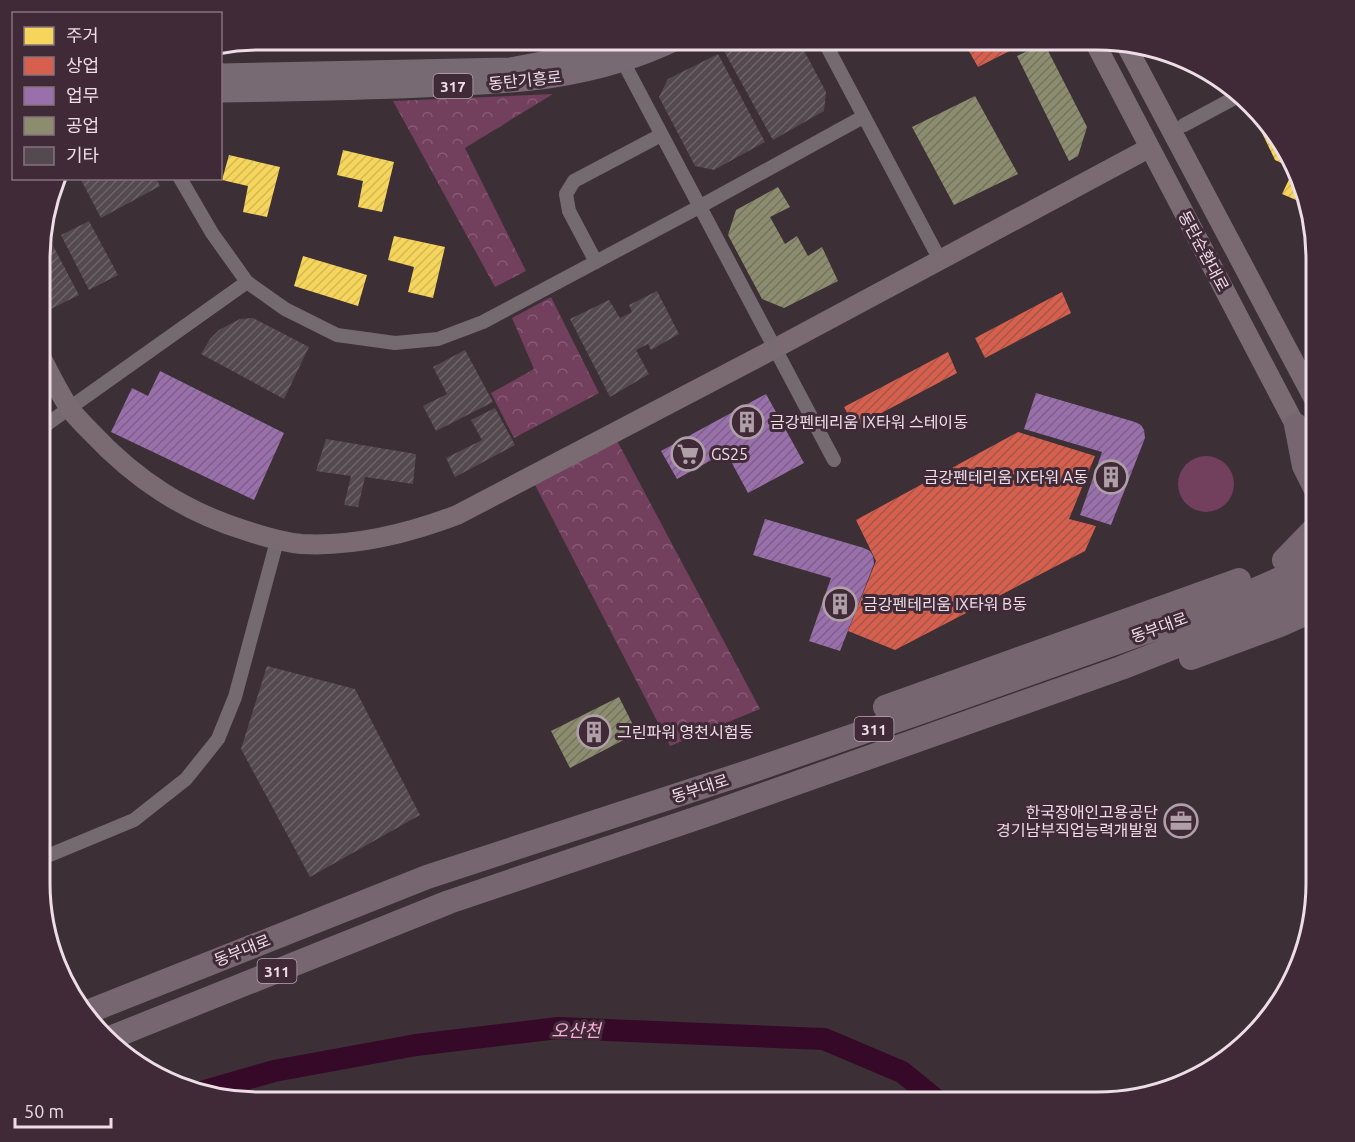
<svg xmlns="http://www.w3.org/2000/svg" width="1355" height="1142" viewBox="0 0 1355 1142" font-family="Ubuntu,'Noto Sans KR',sans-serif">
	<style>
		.green { fill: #723f5d }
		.park { fill: url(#park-crowns) }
		.homes { fill: url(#homes-hatch) }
		.shops { fill: url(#shops-hatch) }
		.offices { fill: url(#offices-hatch) }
		.industry { fill: url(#industry-hatch) }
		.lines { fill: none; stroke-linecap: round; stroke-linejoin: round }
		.river { stroke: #370928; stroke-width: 22 }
		.building { fill: url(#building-hatch) }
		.street { stroke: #766a71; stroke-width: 14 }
		.secondary { stroke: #7a6b73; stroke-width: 20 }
		.primary { stroke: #786a72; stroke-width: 21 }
		.highway { stroke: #76666f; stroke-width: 24 }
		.labels { text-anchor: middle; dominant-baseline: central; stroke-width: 6; stroke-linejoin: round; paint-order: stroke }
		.shield { fill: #412a37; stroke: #b9a7b1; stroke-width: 1.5 }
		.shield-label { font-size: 15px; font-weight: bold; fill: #eddde5 }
		.street-label { font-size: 16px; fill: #eddde5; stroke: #412a37 }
		.poi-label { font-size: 16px; fill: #eddde5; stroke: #412a37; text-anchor: start }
		.water-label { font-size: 18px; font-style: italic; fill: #faaad8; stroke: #412a37 }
		.rim { fill: none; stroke: #eddde5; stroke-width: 3 }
	</style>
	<defs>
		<pattern id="park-crowns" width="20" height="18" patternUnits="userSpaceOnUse" patternTransform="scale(1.5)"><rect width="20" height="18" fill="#723f5d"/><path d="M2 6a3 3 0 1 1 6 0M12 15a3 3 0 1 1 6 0" fill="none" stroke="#865a74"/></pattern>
		<pattern id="homes-hatch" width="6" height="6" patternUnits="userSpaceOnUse" patternTransform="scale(1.5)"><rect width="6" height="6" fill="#f6d55c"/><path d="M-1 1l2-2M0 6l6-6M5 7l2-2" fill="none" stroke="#d3b857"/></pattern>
		<pattern id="shops-hatch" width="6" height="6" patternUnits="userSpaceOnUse" patternTransform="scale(1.5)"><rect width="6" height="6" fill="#d6604d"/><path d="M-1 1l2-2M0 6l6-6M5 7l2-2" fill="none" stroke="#a4564a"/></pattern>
		<pattern id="offices-hatch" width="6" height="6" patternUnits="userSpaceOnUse" patternTransform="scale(1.5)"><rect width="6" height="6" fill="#9970ab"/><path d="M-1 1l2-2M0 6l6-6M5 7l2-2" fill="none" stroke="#7c6087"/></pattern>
		<pattern id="industry-hatch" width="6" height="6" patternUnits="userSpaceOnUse" patternTransform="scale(1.5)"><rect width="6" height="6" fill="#8c8c6e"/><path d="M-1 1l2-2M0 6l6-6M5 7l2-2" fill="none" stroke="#747260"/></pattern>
		<pattern id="building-hatch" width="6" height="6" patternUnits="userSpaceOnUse" patternTransform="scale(1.5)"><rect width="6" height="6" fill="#54494f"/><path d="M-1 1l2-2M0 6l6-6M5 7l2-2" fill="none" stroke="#6d6368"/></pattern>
	</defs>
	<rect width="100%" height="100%" fill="#3c2f36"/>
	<path class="green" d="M1178 484a28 28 0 1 1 56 0a28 28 0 1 1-56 0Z"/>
	<path class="park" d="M364,39H408L414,51L370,50Z
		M553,94L465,148L526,271L495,287L393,101Z
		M551,297L599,393L514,438L491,393L534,369L512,318Z
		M614,435L760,709L670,746L533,481Z"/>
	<path class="homes" d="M1256,110L1299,174L1302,188L1296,200L1282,194L1294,169L1275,160L1252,112Z
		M343,150L394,162L382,212L358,207L363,181L337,175Z
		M229,155L280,167L267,217L243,212L248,186L222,180Z
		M1312,227L1316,243V247L1306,244Z
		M394,236L445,247L433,298L408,292L414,267L388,260Z
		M303,256L367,275L358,306L294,286Z"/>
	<path class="shops" d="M962,39H1033L978,67Z
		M1062,292L1071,313L985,358L975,338Z
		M948,352L957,373L855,427L844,407Z
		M1018,432L1095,456L1069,519L1096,526L1085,551L895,650L848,631L876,561L856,520Z
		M690,442L699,460L676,472L666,454Z"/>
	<path class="offices" d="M160,371L284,433L254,500L111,432L132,388L148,396Z
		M1036,393L1135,422L1141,425L1144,430L1145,438L1111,525L1080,515L1102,452L1024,429Z
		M766,394L804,463L748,493L726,452L677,479L661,451Z
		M765,519L864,548L870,551L873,556L874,564L840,651L809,641L831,578L753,555Z"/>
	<path class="industry" d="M1044,43L1087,127L1078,156L1069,161L1017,56Z
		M975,96L1018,174L954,205L912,127Z
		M778,187L790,207L770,217L785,244L797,236L808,256L822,247L838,281L784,308L762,299L728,235L736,210Z
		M619,697L637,733L570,768L551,731Z"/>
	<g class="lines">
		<path class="river" d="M201,1092L274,1071L416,1045L558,1028L824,1039L902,1072L940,1103"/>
	</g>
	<path class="building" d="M747,39H798L826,92L824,111L773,140L724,51Z
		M718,54L765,142L714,170L695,166L659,97L668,79Z
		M80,178H156L160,186L101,218Z
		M89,221L118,275L89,290L61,235Z
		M50,240L79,295L49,310L41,295V245Z
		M657,291L679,334L651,350L648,344L636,350L649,374L610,397L570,319L609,300L620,318L632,312L629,305Z
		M253,318L309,347L284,399L201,354L210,339L219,330L240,319Z
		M465,350L493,402L436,431L423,406L447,394L433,367Z
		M495,408L515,445L455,477L446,458L482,440L471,420Z
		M326,439L416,454L413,484L365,477L358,507L344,505L351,476L316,471Z
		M267,666L355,689L420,815L310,877L241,749Z"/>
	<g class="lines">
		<path class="street" d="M823,39L940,260
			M619,54L834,460
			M1184,125L1240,95
			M180,178L212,233L247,282L285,309L337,335L395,343L438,339L483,322L699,207L863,117
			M596,262L569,211L566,194L574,181L661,135
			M40,429L247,282
			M40,859L134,820L186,779L218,739L235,697L277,541"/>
		<path class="secondary" d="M1093,39L1302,438
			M1125,43L1316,403
			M41,357C50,374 59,393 70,409C76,417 84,425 91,432C136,480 185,512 247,531C265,537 282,542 301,544C355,547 407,534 457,515L774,349L1149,148"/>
		<path class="primary" d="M220,74L510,68L616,48L638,39
			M220,92C287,91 354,90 421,87C511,84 595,80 678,39"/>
		<path class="highway" d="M1296,425L1304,466L1316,490
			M1284,560L1316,527
			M1191,658L1280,625L1316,609
			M885,707L1239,580
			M85,1013L427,877L757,769L927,710L1211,609L1316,563
			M105,1040L449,902L712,813L1121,668L1251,617L1316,588"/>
	</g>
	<defs>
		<symbol id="building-ring" viewBox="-11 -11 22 22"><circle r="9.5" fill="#412a37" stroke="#afa0a8" stroke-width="1.5"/><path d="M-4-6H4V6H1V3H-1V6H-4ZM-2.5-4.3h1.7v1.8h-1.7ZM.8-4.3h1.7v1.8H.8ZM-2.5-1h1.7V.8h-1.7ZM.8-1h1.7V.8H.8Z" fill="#afa0a8"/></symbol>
		<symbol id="supermarket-ring" viewBox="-11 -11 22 22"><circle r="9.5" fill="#412a37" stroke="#afa0a8" stroke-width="1.5"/><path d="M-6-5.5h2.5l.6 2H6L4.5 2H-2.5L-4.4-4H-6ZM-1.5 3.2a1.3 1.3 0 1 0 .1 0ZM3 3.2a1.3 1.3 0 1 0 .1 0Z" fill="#afa0a8"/></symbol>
		<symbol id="office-ring" viewBox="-11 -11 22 22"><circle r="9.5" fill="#412a37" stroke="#afa0a8" stroke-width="1.5"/><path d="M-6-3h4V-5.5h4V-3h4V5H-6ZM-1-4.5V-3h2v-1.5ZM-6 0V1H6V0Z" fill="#afa0a8"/></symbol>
	</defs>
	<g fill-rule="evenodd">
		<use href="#building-ring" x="728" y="403" width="38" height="38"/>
		<use href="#supermarket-ring" x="669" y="435" width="38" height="38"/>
		<use href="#building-ring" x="1092" y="458" width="38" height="38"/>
		<use href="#building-ring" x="821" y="585" width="38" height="38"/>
		<use href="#building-ring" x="575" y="713" width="38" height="38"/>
		<use href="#office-ring" x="1162" y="802" width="38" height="38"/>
	</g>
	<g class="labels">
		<g class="shield">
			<rect x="433.5" y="74" width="39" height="24" rx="4.5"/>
			<rect x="854.5" y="717" width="39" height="24" rx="4.5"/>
			<rect x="257.5" y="959" width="39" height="24" rx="4.5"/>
		</g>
		<g class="shield-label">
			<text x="453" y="86">317</text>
			<text x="874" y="729">311</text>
			<text x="277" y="971">311</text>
		</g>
		<g class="street-label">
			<text transform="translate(525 80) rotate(-6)">동탄기흥로</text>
			<text transform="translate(1204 251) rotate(62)">동탄순환대로</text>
			<text transform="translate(1159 627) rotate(-20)">동부대로</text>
			<text transform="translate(700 788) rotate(-18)">동부대로</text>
			<text transform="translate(242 950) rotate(-22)">동부대로</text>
		</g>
		<g class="poi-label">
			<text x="770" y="422">금강펜테리움 IX타워 스테이동</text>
			<text x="711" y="454">GS25</text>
			<text x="1088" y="477" text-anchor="end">금강펜테리움 IX타워 A동</text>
			<text x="863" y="604">금강펜테리움 IX타워 B동</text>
			<text x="617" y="732">그린파워 영천시험동</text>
			<text x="1158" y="812" text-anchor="end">한국장애인고용공단<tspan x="1158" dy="18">경기남부직업능력개발원</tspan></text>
		</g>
		<g class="water-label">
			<text x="576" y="1030">오산천</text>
		</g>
	</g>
	<path d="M0 0H1355V1142H0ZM259 50H1097A209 209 0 0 1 1306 259V883A209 209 0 0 1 1097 1092H259A209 209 0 0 1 50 883V259A209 209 0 0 1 259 50Z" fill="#412a37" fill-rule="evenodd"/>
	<path class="rim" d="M259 50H1097A209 209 0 0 1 1306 259V883A209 209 0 0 1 1097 1092H259A209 209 0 0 1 50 883V259A209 209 0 0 1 259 50Z"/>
	<rect x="12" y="12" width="210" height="168" fill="#412a37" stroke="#86727d" stroke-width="1.5"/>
	<rect x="24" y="27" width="30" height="18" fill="#f6d55c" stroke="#86727d" stroke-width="1.5"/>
	<text x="66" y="42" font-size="18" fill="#eddde5">주거</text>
	<rect x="24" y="57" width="30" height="18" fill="#d6604d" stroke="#86727d" stroke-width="1.5"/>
	<text x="66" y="72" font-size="18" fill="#eddde5">상업</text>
	<rect x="24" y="87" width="30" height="18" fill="#9970ab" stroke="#86727d" stroke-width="1.5"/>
	<text x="66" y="102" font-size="18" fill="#eddde5">업무</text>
	<rect x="24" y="117" width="30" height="18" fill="#8c8c6e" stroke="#86727d" stroke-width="1.5"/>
	<text x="66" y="132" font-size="18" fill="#eddde5">공업</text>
	<rect x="24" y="147" width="30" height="18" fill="#54494f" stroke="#86727d" stroke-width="1.5"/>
	<text x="66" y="162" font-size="18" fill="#eddde5">기타</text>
	<path d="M15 1118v9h96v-9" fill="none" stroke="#eddde5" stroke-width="3"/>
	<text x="24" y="1118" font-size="18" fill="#eddde5" stroke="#412a37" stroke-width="4.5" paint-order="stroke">50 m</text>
</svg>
